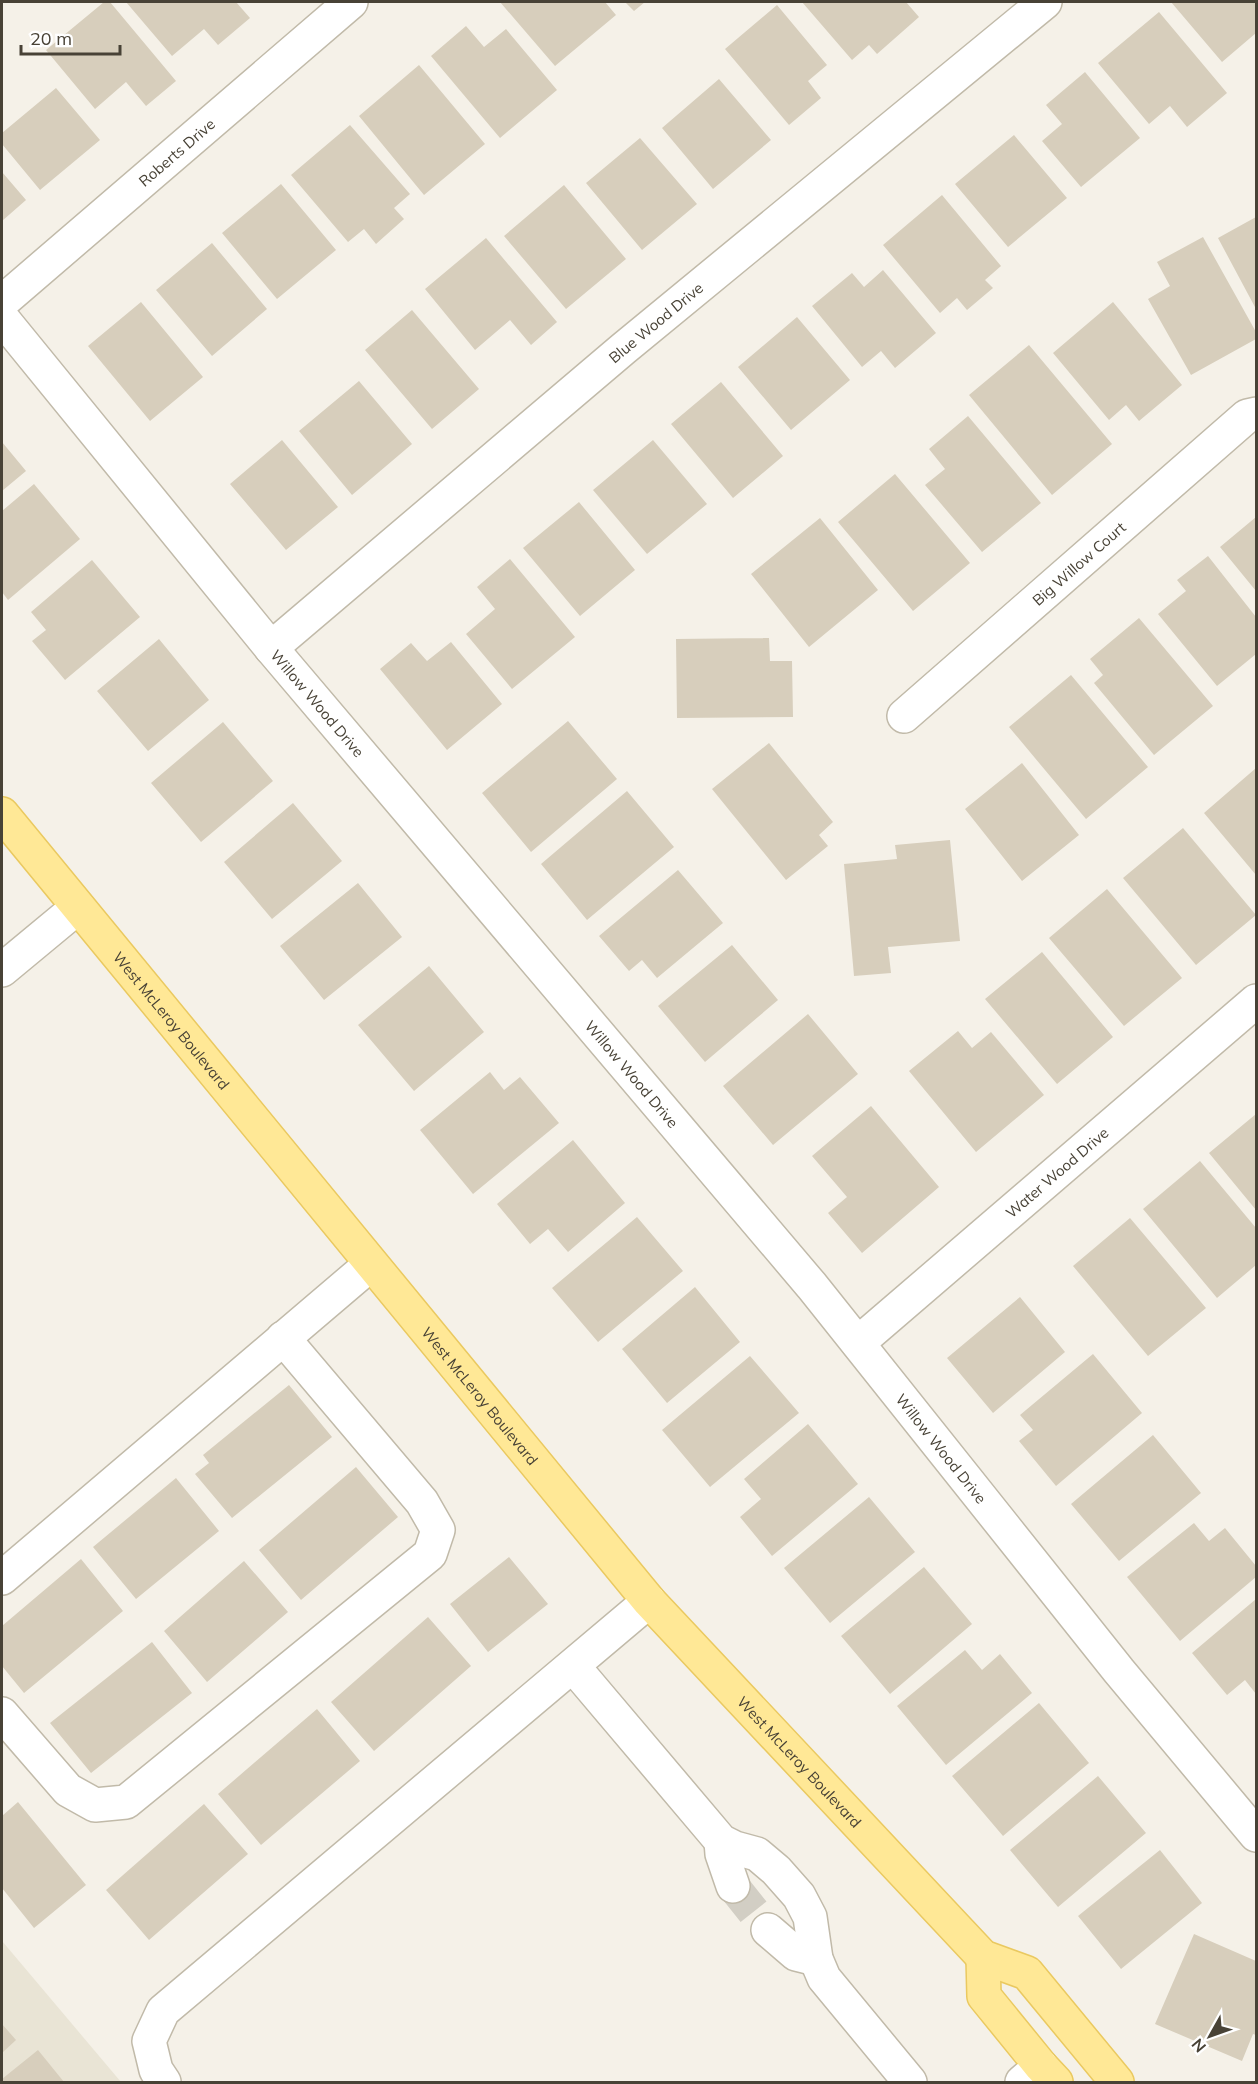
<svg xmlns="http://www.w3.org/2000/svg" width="1258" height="2084" viewBox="0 0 1258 2084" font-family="Mulish,sans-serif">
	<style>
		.residential { fill: #e9e4d5 }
		.building { fill: #d7cebc }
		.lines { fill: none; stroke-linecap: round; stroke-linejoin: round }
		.minor-tunnel { stroke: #d2cec4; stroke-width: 33; stroke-dasharray: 33 16; stroke-linecap: butt }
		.minor-casing { stroke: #c1baa9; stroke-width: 36 }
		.major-casing { stroke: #eac960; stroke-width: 36 }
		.minor { stroke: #fff; stroke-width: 33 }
		.major { stroke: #ffe896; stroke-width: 33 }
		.labels { text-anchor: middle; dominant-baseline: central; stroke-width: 4.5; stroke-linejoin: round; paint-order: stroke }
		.street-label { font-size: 15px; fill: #484236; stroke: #fff }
	</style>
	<rect width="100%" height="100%" fill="#f5f1e8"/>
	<path class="residential" d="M2,1941L121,2082H2Z"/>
	<path class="building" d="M104,2H110L176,81L146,106L126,82L95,109L46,50Z
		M126,2H236L250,18L218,45L204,29L172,56Z
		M500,2H605L616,15L555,66Z
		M625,2H645L634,11Z
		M802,2H906L919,17L877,54L869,45L852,60Z
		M1171,2H1256V33L1222,62Z
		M777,5L827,65L808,81L821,98L789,125L725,49Z
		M1159,12L1227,93L1187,127L1170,106L1149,124L1098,63Z
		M466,26L484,47L506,29L557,90L500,138L431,56Z
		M419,65L485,144L424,195L359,116Z
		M1085,72L1140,138L1081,187L1042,141L1062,124L1046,105Z
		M719,79L771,140L713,189L662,128Z
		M56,88L100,140L40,190L2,144V133Z
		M350,125L410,194L394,208L404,219L376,244L364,229L348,242L291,175Z
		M1014,135L1067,198L1008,247L955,184Z
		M640,138L697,204L642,250L586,183Z
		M2,172L26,200L2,221Z
		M281,184L336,250L277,299L222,233Z
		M564,185L626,259L566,309L504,236Z
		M942,195L1001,266L985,280L993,288L967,310L957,298L940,313L883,245Z
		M1256,217V309L1218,238Z
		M1203,237L1256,332V339L1191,375L1148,299L1170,286L1157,262Z
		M486,238L557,322L531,345L510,320L475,350L425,289Z
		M212,243L267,309L212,356L156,290Z
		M883,270L936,333L895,368L881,351L862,367L812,306L852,273L864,287Z
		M141,302L203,377L150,421L88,346Z
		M1113,302L1182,385L1139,421L1126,405L1109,420L1053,353Z
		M412,310L479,389L432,429L365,350Z
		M797,317L850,380L791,430L738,367Z
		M1029,345L1112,444L1052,495L969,395Z
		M359,381L412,444L352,495L299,431Z
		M721,382L783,456L733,498L671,424Z
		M968,416L1041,503L982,552L925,485L945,469L929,449Z
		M282,440L338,507L286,550L230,484Z
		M653,440L707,504L647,554L593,490Z
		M2,442L26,471L2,491Z
		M895,474L970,563L913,611L838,522Z
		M34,484L80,539L8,600L2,592V511Z
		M579,502L635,570L580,616L523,548Z
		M1256,517V591L1220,547Z
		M820,518L878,590L809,647L751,574Z
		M1208,556L1256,617V654L1217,686L1158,614L1186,591L1177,580Z
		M510,559L575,637L512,689L466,634L495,609L477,587Z
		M92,560L140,617L65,680L32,641L46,630L31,612Z
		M1139,618L1213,706L1154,755L1094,683L1103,675L1090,659Z
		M769,638L770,661H792L793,717L677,718L676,639Z
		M159,639L209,700L148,751L97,691Z
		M451,642L502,704L447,750L380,669L411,643L427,661Z
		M1071,675L1148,767L1086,819L1009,727Z
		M568,721L617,779L531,852L482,793Z
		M223,722L273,781L201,842L151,783Z
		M769,743L833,822L819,835L828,846L786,880L712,789Z
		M1022,763L1079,835L1022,881L965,809Z
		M1256,768V875L1204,813Z
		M627,791L674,847L587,920L541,864Z
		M293,803L342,861L272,919L224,862Z
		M1183,828L1256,915L1196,965L1123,878Z
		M950,840L960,941L888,947L891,973L854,976L844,864L897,859L895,845Z
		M678,870L723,923L657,978L642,960L629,971L599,936Z
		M358,883L402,937L324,1000L280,946Z
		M1107,889L1182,978L1124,1026L1049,938Z
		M732,945L778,1000L705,1062L658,1006Z
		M1042,952L1113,1037L1057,1084L985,999Z
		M429,966L484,1032L414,1091L358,1025Z
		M808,1014L858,1074L773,1145L723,1086Z
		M958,1031L972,1048L991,1032L1044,1095L976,1152L909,1071Z
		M490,1072L504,1090L520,1077L559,1123L473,1194L420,1130Z
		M871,1106L939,1187L862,1253L828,1213L847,1197L812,1156Z
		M1256,1114V1210L1209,1153Z
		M573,1140L625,1203L568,1252L548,1229L530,1244L497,1204Z
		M1200,1161L1256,1228V1265L1217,1298L1143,1209Z
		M637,1217L683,1271L598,1342L552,1288Z
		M1130,1218L1206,1308L1148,1356L1073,1266Z
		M695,1287L740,1342L667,1403L622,1349Z
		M1020,1297L1065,1352L993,1413L947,1358Z
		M1093,1354L1142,1413L1056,1486L1019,1441L1033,1430L1020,1415Z
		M750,1356L799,1413L710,1487L662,1430Z
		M289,1385L332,1437L232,1518L195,1474L209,1463L203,1455Z
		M808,1424L858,1484L772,1556L740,1517L761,1499L744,1479Z
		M1153,1435L1201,1493L1119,1561L1071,1504Z
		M356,1467L398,1517L301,1600L259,1550Z
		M176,1478L219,1531L136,1599L93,1547Z
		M869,1497L915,1552L830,1623L784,1568Z
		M1194,1523L1209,1541L1225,1528L1256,1566V1577L1180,1641L1127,1577Z
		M509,1557L548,1604L488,1652L450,1604Z
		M81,1559L123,1611L24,1693L2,1666V1626Z
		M244,1561L288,1612L207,1682L164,1631Z
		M924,1567L972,1624L890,1694L841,1636Z
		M1256,1599V1694L1245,1680L1227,1695L1192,1653Z
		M428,1617L471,1666L374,1751L331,1702Z
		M152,1642L192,1693L91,1773L50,1723Z
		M965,1650L982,1670L1000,1654L1032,1693L946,1765L897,1706Z
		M1039,1703L1089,1763L1003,1836L952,1776Z
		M317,1709L360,1761L261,1845L218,1794Z
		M1098,1776L1146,1833L1058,1907L1010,1850Z
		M18,1802L86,1885L34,1928L2,1888V1816Z
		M204,1804L248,1854L149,1940L106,1890Z
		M1160,1850L1202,1903L1121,1969L1078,1916Z
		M1194,1934L1256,1961V2035L1253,2034L1242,2061L1155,2024Z
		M2,2024L16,2040L2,2053Z
		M38,2050L64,2082H2V2079Z"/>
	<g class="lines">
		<path class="minor-tunnel" d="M733,1886L768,1930"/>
		<defs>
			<g id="minor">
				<path id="s1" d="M2,302L351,2"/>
				<path id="s2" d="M2,318L271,648L812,1286L1119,1671L1256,1835"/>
				<path id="s3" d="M271,648L623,349L1045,2"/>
				<path id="s4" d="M904,716L1247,416L1256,414"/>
				<path d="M2,970L78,907"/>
				<path id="s5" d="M858,1343L1256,1001"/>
				<path d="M2,1578L371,1264"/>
				<path d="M573,1666L721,1841L735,1848L757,1854L776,1870L799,1896L810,1917L816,1959L824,1978L910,2082"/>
				<path d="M2,1714L68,1790L95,1805L126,1802L430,1554L438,1530L422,1502L283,1338"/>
				<path d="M721,1841L722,1854L733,1886"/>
				<path d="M768,1930L796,1954L816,1959"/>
				<path d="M164,2082L156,2070L149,2041L163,2011L649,1601"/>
				<path d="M1022,2082L1041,2066"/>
			</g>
			<g id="major">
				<path id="s6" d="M2,814L649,1601L983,1957L1027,1973L1117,2082"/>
				<path d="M983,1957L984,1996L1041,2066L1056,2082"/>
			</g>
		</defs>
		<use href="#minor" class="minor-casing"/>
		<use href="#major" class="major-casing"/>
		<use href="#minor" class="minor"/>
		<use href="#major" class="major"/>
	</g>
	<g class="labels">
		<g class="street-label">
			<text stroke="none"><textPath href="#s1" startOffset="230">Roberts Drive</textPath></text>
			<text stroke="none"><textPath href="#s3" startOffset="504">Blue Wood Drive</textPath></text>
			<text stroke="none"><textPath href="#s4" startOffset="232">Big Willow Court</textPath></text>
			<text stroke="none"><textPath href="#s2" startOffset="498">Willow Wood Drive</textPath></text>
			<text stroke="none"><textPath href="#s6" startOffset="267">West McLeroy Boulevard</textPath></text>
			<text stroke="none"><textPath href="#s2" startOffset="984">Willow Wood Drive</textPath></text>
			<text stroke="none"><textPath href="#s5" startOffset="262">Water Wood Drive</textPath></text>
			<text stroke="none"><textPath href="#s6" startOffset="753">West McLeroy Boulevard</textPath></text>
			<text stroke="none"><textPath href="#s2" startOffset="1470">Willow Wood Drive</textPath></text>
			<text stroke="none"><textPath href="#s6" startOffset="1239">West McLeroy Boulevard</textPath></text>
		</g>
	</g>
	<rect width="1258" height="2084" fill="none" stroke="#484236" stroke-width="6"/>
	<g transform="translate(1210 2036) rotate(230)" stroke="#ffffff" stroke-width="4.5" paint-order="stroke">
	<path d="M0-4.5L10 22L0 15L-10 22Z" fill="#484236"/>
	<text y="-9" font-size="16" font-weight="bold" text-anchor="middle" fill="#484236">N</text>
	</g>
	<path d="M21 45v9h99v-9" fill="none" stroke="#484236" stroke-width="3"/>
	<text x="30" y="45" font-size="18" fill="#484236" stroke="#ffffff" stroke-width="4.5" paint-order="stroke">20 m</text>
</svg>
